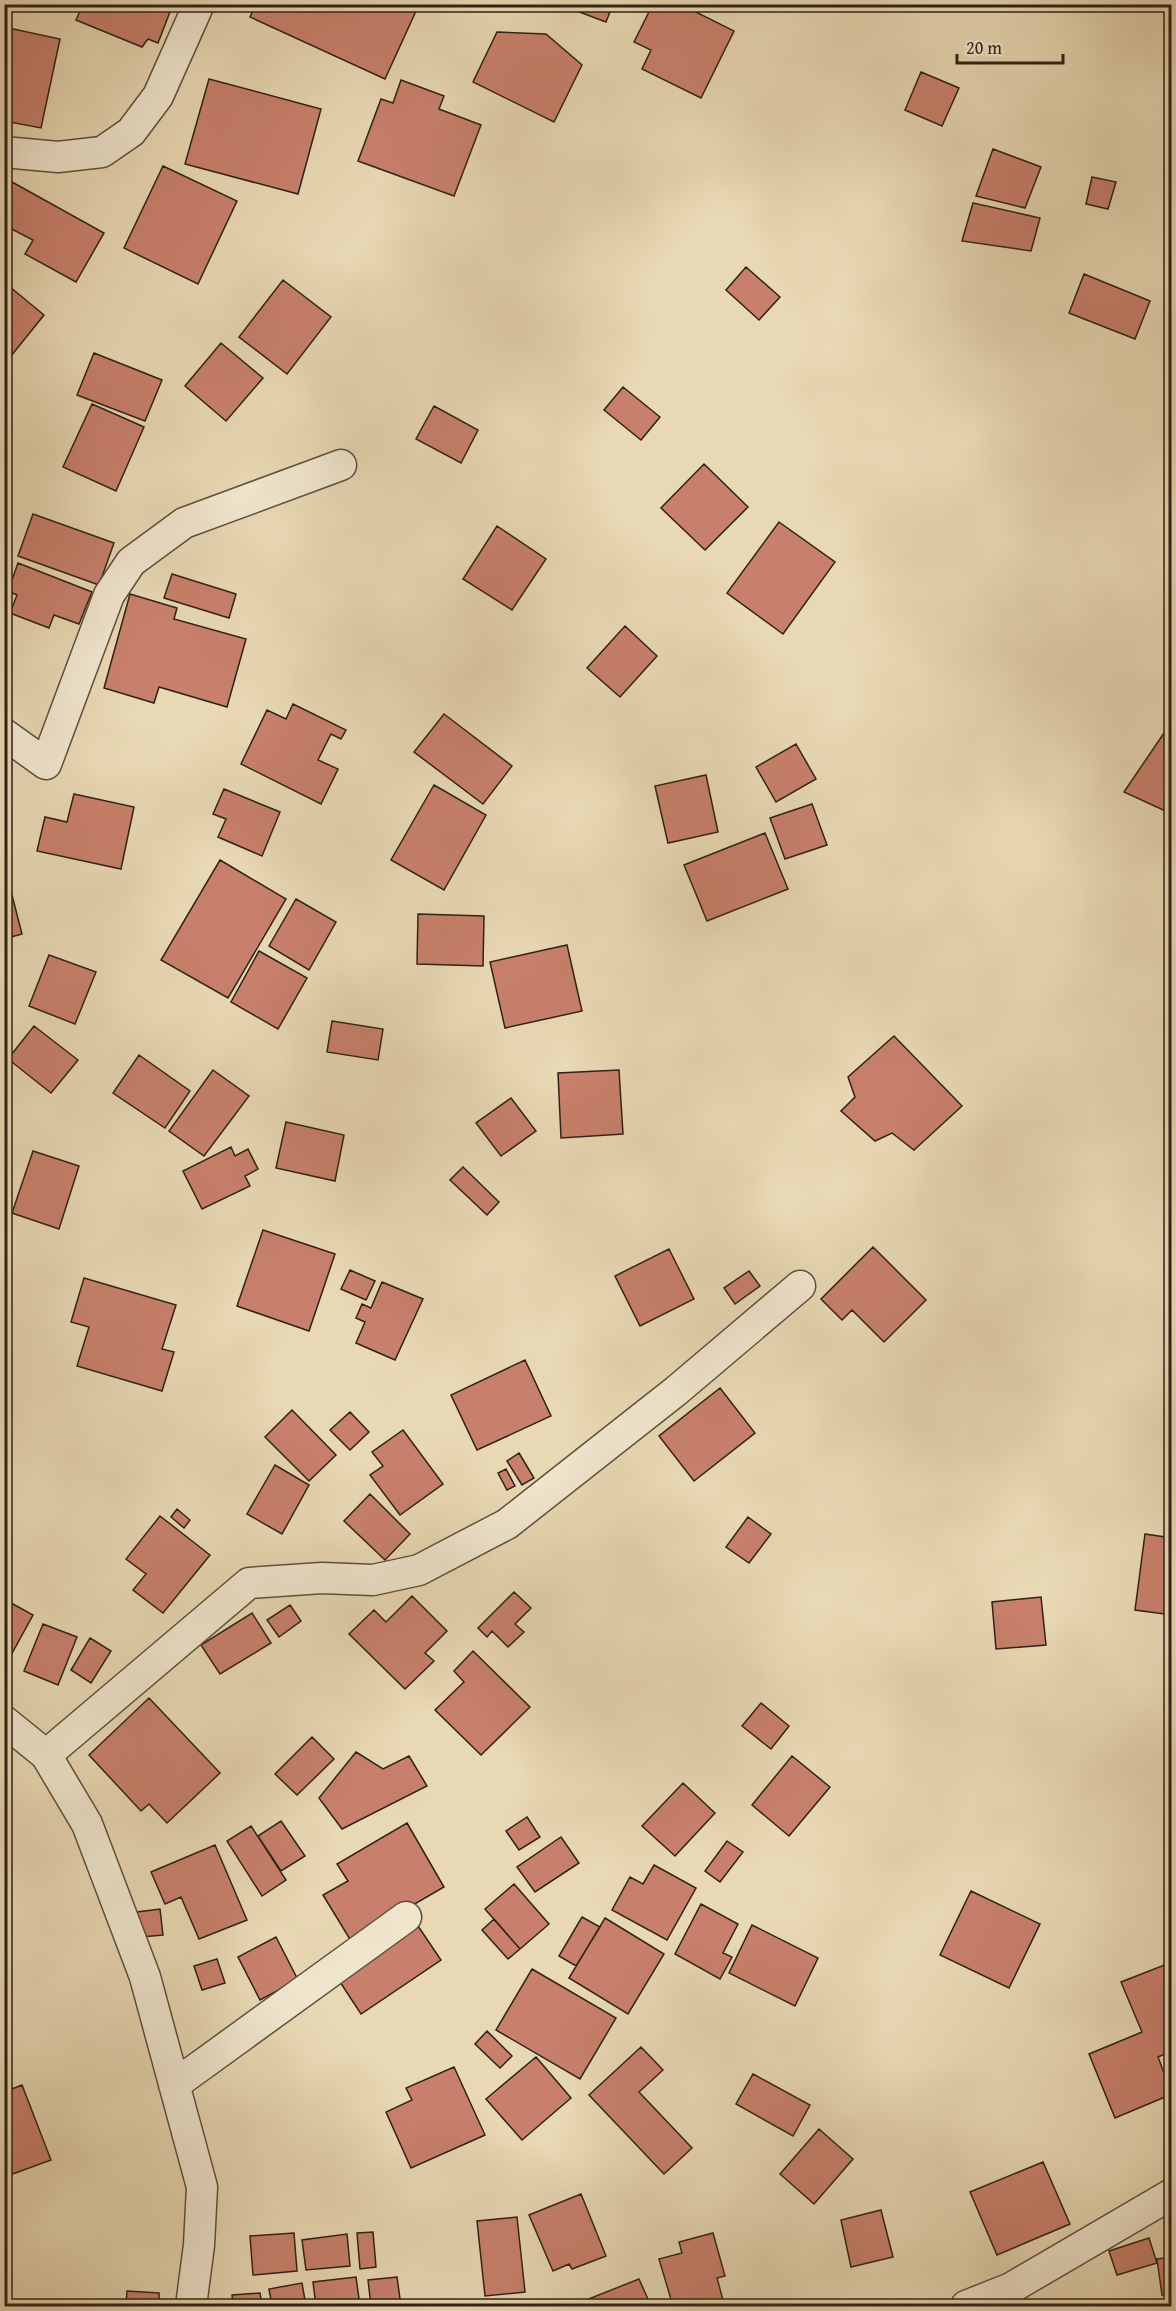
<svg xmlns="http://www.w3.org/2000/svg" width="1176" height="2311" viewBox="0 0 1176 2311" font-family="'Gentium Book Plus',serif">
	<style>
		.building { fill: #c8806c; stroke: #2f2117; stroke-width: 1.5 }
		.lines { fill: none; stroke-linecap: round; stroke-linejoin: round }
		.street-casing { stroke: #5d4f3e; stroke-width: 33 }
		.street { stroke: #f0e6ce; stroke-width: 30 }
	</style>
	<rect width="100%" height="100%" fill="#e8d8b3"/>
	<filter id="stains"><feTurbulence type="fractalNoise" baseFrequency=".00333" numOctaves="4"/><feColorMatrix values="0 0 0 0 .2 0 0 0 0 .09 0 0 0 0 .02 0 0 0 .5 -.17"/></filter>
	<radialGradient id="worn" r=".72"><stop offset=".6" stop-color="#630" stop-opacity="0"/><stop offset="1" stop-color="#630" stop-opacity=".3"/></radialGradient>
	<path class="building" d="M83,4H173L158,43L148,39L142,47L76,20Z
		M256,4H401L416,11L385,79L250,17Z
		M558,4H613L606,22Z
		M653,4H680L734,31L701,98L642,69L651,50L634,42Z
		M4,27L60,39L41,128L4,121Z
		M497,32L546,34L582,65L554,122L473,82Z
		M921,72L959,88L942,126L905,110Z
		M209,79L321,109L298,194L185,164Z
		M401,80L444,96L439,109L481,125L454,196L358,161L381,99L393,103Z
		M993,149L1041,167L1025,208L976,196Z
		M163,166L237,201L198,284L124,248Z
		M1092,177L1116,182L1108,209L1086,204Z
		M12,182L104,233L76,282L25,254L33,240L4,225V196Z
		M973,203L1040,218L1031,251L962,241Z
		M746,267L780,297L759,320L726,290Z
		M1084,274L1150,301L1135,339L1069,313Z
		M283,280L331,317L287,374L239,337Z
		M4,282L44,315L7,361L4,359Z
		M221,343L263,378L226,421L185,386Z
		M94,353L162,380L145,421L77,395Z
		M623,387L660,417L641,440L604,410Z
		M92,404L144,427L116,491L63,467Z
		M434,406L478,430L461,463L416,439Z
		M704,464L748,507L705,550L661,508Z
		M33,514L114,543L99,585L18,556Z
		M779,522L835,562L783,634L727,593Z
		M497,526L546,559L512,610L463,579Z
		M18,563L92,592L79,624L54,615L49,628L10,613L17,595L8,591Z
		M172,574L236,594L229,618L164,598Z
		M130,594L177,608L174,619L246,639L227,707L159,687L154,703L104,688Z
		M625,626L657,656L620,697L587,668Z
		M293,704L346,730L341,739L331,734L318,760L338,769L321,804L241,764L267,710L286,719Z
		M444,714L512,766L483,804L414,752Z
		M1164,733L1172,737V814L1124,792Z
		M796,744L816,779L776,802L756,767Z
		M706,775L718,832L668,843L655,786Z
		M434,785L486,815L444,890L391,860Z
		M224,789L280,812L262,856L218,837L226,819L213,814Z
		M74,794L134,807L121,869L37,851L45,817L67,822Z
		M812,804L827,845L785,859L770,818Z
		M765,833L788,889L707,921L684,865Z
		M220,860L286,899L228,998L161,960Z
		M5,868L22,934L4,939V869Z
		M296,899L336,922L309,970L269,946Z
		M418,914L484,916L483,966L417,964Z
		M567,945L582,1011L505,1028L490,962Z
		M259,951L307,978L278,1029L231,1002Z
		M49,955L96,972L75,1024L29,1006Z
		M332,1021L383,1029L378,1060L327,1052Z
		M34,1026L78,1060L51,1093L8,1059Z
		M894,1036L962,1106L914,1150L892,1133L875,1141L841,1111L855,1097L848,1077Z
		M139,1055L190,1091L165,1128L113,1093Z
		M213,1070L249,1096L204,1156L169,1131Z
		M619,1070L623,1134L561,1138L558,1073Z
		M511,1098L536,1131L501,1156L476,1123Z
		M286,1122L344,1135L335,1181L276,1168Z
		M231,1147L235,1156L248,1149L258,1169L245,1176L250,1186L202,1209L183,1171Z
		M33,1151L79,1166L59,1229L12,1213Z
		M463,1167L499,1202L487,1215L450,1180Z
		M263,1230L335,1254L309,1331L237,1306Z
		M873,1247L926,1300L884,1342L852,1310L842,1320L821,1299Z
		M669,1249L694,1299L640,1326L615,1276Z
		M350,1270L375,1281L366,1300L341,1289Z
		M749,1271L760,1286L735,1304L724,1288Z
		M84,1278L176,1305L162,1349L174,1352L162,1391L77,1366L89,1327L71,1322Z
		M382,1282L423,1299L395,1360L356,1343L365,1322L356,1318L362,1304L371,1308Z
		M525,1360L551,1416L477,1450L451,1395Z
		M720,1388L755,1433L694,1481L659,1436Z
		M292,1410L336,1455L309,1481L265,1437Z
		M350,1412L369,1432L350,1450L330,1430Z
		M403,1430L443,1484L400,1515L370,1475L383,1466L372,1452Z
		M519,1453L534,1478L522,1485L507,1461Z
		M275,1465L309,1485L282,1534L247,1514Z
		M506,1469L515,1486L507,1490L498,1473Z
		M370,1494L410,1534L385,1560L344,1521Z
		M177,1509L190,1520L184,1528L171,1517Z
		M160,1516L210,1555L163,1613L133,1590L146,1574L126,1559Z
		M748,1517L771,1534L749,1563L726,1547Z
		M1145,1534L1172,1538V1615L1135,1610Z
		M514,1592L531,1608L515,1624L524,1632L508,1647L492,1631L487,1637L478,1628Z
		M412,1596L447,1631L425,1653L434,1661L405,1689L349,1634L374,1610L386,1622Z
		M1041,1597L1046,1645L996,1649L992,1602Z
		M4,1599L33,1615L10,1657L4,1654Z
		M290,1605L301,1621L279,1637L267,1620Z
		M252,1613L271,1643L220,1674L201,1645Z
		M43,1624L77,1637L58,1685L24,1671Z
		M90,1638L111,1651L91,1683L71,1670Z
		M473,1651L530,1707L481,1755L435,1710L464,1682L454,1671Z
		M149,1698L220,1773L167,1823L149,1804L141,1811L89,1755Z
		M761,1703L789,1726L771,1749L742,1726Z
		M312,1737L334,1759L297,1795L275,1774Z
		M356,1752L383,1769L409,1756L427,1786L342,1829L319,1798Z
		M792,1756L830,1787L789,1836L752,1805Z
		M683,1783L715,1813L675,1856L642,1826Z
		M527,1817L540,1837L519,1850L506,1831Z
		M281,1821L305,1856L281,1871L258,1836Z
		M407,1823L444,1887L351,1941L323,1895L348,1881L337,1864Z
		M251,1826L286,1880L262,1896L227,1841Z
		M561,1837L579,1863L535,1892L517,1867Z
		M727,1841L743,1852L720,1882L705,1871Z
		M215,1845L247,1920L199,1939L181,1897L165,1904L151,1872Z
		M654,1865L696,1888L667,1940L612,1910L630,1877L643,1884Z
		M514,1884L549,1924L520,1949L485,1909Z
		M971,1891L1040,1924L1009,1988L940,1955Z
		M701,1904L738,1924L723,1953L732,1957L720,1979L675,1954Z
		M160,1909L163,1935L141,1937L137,1912Z
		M582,1917L600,1927L576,1966L559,1956Z
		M605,1918L664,1954L628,2014L569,1978Z
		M494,1919L520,1949L508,1959L482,1930Z
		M752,1925L818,1958L795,2006L729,1973Z
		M418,1926L441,1960L361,2014L338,1979Z
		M276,1937L298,1980L260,2000L238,1957Z
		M217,1959L225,1983L202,1990L194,1966Z
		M1172,1962V2051L1158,2057L1172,2094L1115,2118L1089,2054L1142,2032L1121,1982Z
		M532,1969L616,2018L580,2079L496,2030Z
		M487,2031L512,2056L500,2068L475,2044Z
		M641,2047L663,2070L639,2092L692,2148L664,2174L589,2095Z
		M536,2057L571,2098L522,2140L486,2099Z
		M454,2067L485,2135L411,2168L386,2112L412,2100L406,2088Z
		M753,2074L810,2105L793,2136L736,2104Z
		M22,2085L51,2160L7,2176L4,2171V2092Z
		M819,2129L853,2159L814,2204L780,2174Z
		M1043,2162L1070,2224L997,2255L970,2192Z
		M581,2194L606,2256L572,2269L569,2264L553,2271L529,2215Z
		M881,2210L893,2257L851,2267L841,2220Z
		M517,2217L525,2292L485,2296L477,2221Z
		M373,2232L376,2267L360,2269L357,2233Z
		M294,2233L297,2271L253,2275L250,2236Z
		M713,2233L725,2276L717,2278L723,2300L700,2306H673L659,2259L682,2253L679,2242Z
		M347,2234L350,2266L306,2270L302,2240Z
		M1149,2238L1157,2263L1117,2275L1109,2251Z
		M1172,2257V2294L1162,2295L1157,2259Z
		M356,2277L360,2306H316L313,2282Z
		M397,2277L401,2306H371L368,2280Z
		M639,2279L651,2306H571Z
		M302,2283L306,2306H272L269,2289Z
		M127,2291L159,2293V2306H126Z
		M260,2293L262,2306H233L232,2295Z"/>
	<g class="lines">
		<defs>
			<path id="street" d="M4,152L58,157L102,152L131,132L158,96L199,4
				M4,734L46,764L109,595L131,562L184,523L341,465
				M4,1721L46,1755L87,1824L145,1977L202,2187L199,2245L191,2306
				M46,1755L249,1583L322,1578L373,1580L419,1570L507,1524L676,1391L800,1286
				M174,2085L406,1917
				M966,2306L1011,2288L1172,2194"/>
		</defs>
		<use href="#street" class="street-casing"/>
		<use href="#street" class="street"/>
	</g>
	<rect width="1176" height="2311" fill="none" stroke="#e8d8b3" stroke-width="24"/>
	<rect x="6" y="6" width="1164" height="2299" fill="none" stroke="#2f2117" stroke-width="3"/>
	<rect x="12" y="12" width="1152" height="2287" fill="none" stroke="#2f2117" stroke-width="1.5"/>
	<path d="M957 54v9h106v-9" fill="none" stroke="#2f2117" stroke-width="3"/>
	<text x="966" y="54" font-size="18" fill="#2f2117" stroke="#f0e6ce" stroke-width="4.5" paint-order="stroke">20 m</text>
	<rect width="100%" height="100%" filter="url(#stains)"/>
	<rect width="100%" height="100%" fill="url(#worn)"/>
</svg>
